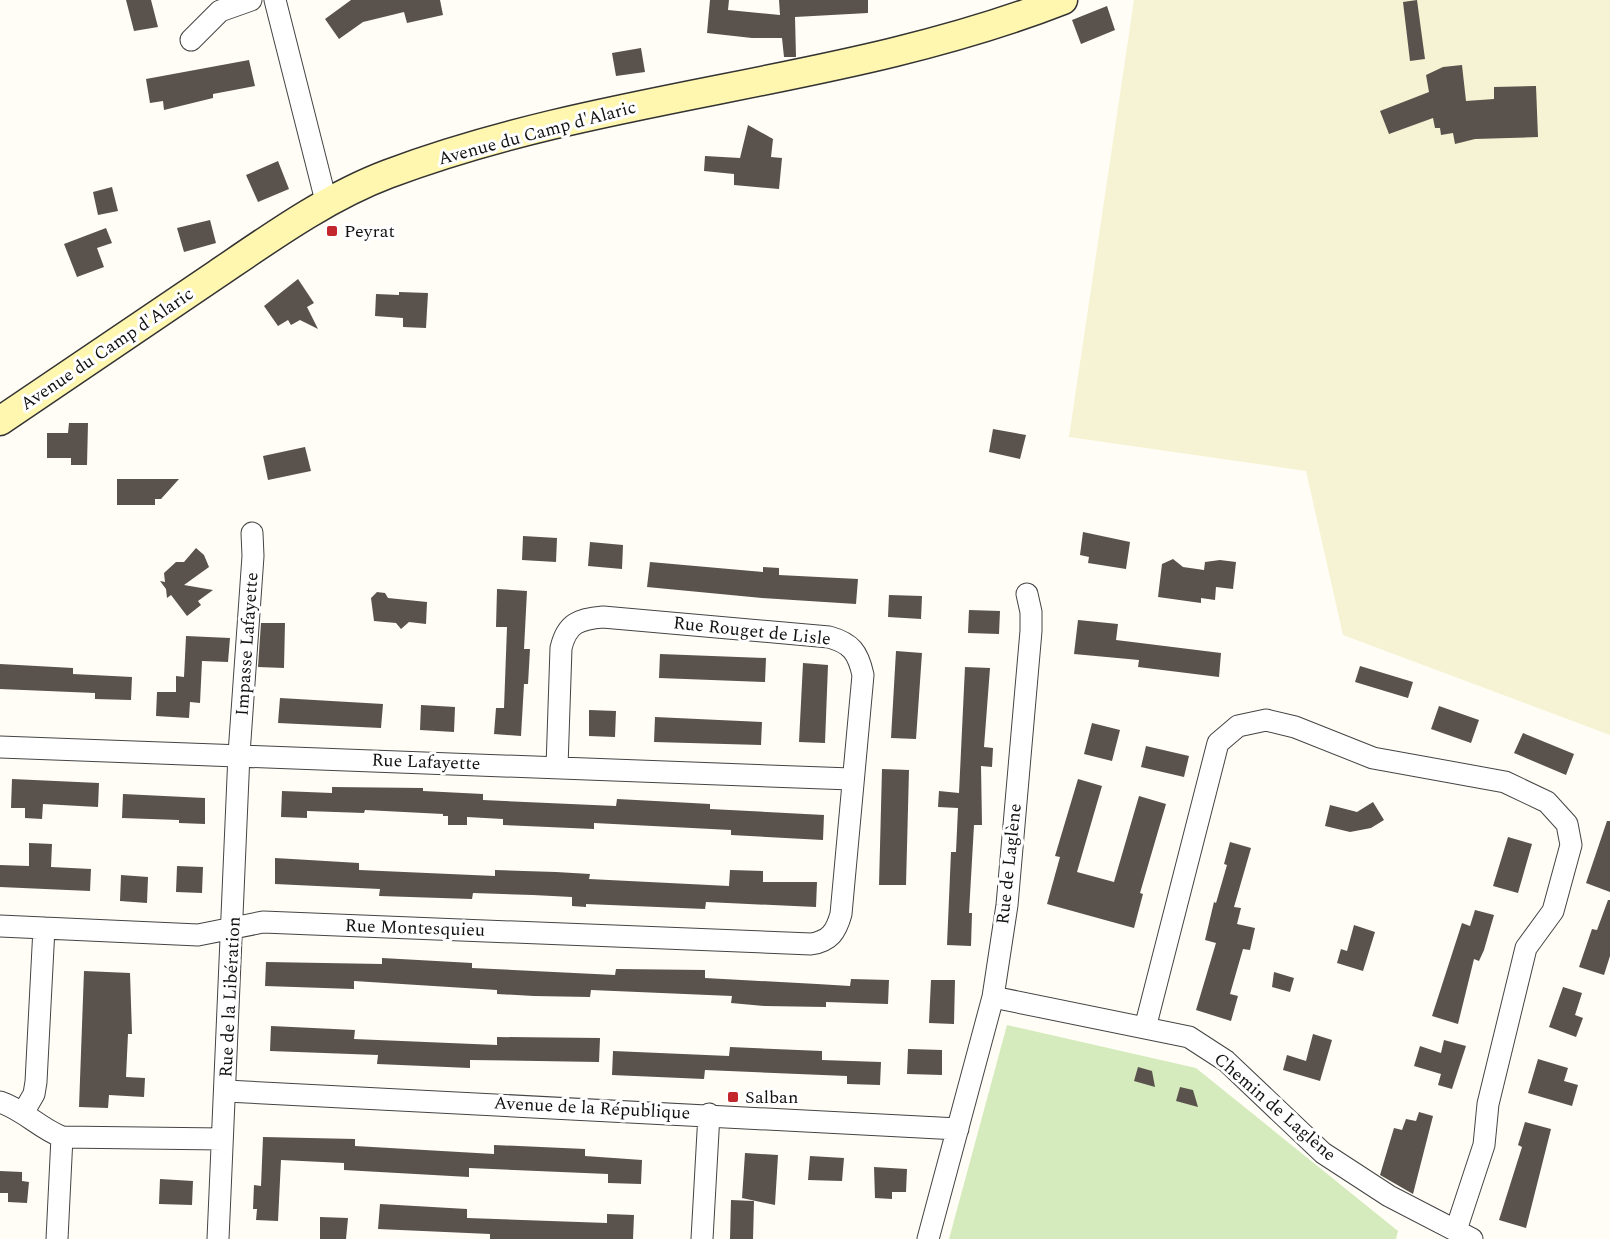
<svg xmlns="http://www.w3.org/2000/svg" width="1610" height="1239" viewBox="0 0 1610 1239" font-family="Spectral,serif">
	<style>
		.farmland { fill: #f6f3d4 }
		.green { fill: #d5ebbd }
		.building { fill: #5a524d }
		.lines { fill: none; stroke-linecap: round; stroke-linejoin: round }
		.street-casing { stroke: #444; stroke-width: 23 }
		.secondary-casing { stroke: #333; stroke-width: 31 }
		.street { stroke: #fff; stroke-width: 21 }
		.secondary { stroke: #fff6b0; stroke-width: 28 }
		.poi-dot { fill: #c4262e; stroke: #fff; stroke-width: 2 }
		.labels { text-anchor: middle; dominant-baseline: central; stroke-width: 6; stroke-linejoin: round; paint-order: stroke }
		.street-label { font-size: 18px; fill: #111; stroke: #fff }
		.poi-label { font-size: 18px; fill: #111; stroke: #fff; text-anchor: start }
	</style>
	<rect width="100%" height="100%" fill="#fffdf5"/>
	<path class="farmland" d="M1134,0H1610V735L1343,635L1306,471L1069,437Z"/>
	<path class="green" d="M1007,1025L1196,1068L1398,1231L1396,1239H949Z"/>
	<path class="building" d="M126,0H151L158,27L134,31Z
		M351,0H440L443,15L407,23L404,12L363,22L339,39L325,19Z
		M710,0H729L728,10L780,15L779,0H868V13L795,17L796,57H784L782,38H752L707,33Z
		M1417,0L1425,59L1410,61L1403,2Z
		M1107,6L1115,30L1081,44L1072,20Z
		M641,48L645,72L616,76L612,53Z
		M249,60L255,86L213,94V98L164,110L163,101L150,103L146,79Z
		M1462,65L1466,101L1494,99V87L1536,86L1538,137L1475,139L1455,144L1453,133L1441,135L1440,128H1435L1433,118L1389,134L1380,111L1429,92L1426,75L1443,67Z
		M748,125L773,139L771,157L782,158L779,189L734,185V174L704,171L705,156L740,158Z
		M278,161L289,189L258,202L246,175Z
		M112,187L118,211L98,215L93,192Z
		M210,220L216,243L184,252L177,228Z
		M106,228L112,243L97,248L104,267L77,277L64,244Z
		M298,279L314,303L307,307L318,329L300,320L291,325L288,320L278,326L264,306Z
		M399,292L428,293L426,328L403,327V318L375,316L376,294L399,295Z
		M69,423H88L87,465H71V458H47V433H68Z
		M993,429L1026,435L1020,459L989,452Z
		M305,447L311,471L268,480L263,456Z
		M117,479H179L161,499H155V505H117Z
		M1083,532L1130,542L1126,569L1088,563L1089,557L1080,555Z
		M523,536L557,538L556,562L522,560Z
		M590,542L623,545L622,569L588,566Z
		M196,548L204,555L209,567L184,585L213,590L198,601L201,605L187,616L171,595L167,598L166,589L160,581L165,582L164,573L176,562H184Z
		M1173,559L1183,567L1204,570L1205,562L1220,560L1236,562L1233,589L1216,587L1215,600L1201,598V603L1158,597L1162,564Z
		M650,562L763,572V567L779,568V575L858,579L856,604L762,598L647,587Z
		M497,589L527,591L524,649H530L528,684H524L521,736L494,734L496,708H504L507,627H496Z
		M377,592L385,593L388,598L427,602L426,624L409,622L401,629L396,623L374,621L371,598Z
		M889,595L922,596L921,619L888,617Z
		M969,610L1000,611L999,634L968,633Z
		M1078,620L1118,624L1116,640L1221,653L1219,677L1138,667L1139,660L1074,654Z
		M261,623H285L284,668L258,667Z
		M186,636L230,638L228,662L202,661L200,703L190,702L189,718L156,716L157,692H176V676L184,677Z
		M896,651L922,653L916,739L891,738Z
		M660,654L766,658L765,682L659,678Z
		M803,663L828,665L825,743L799,742Z
		M0,664L73,668V674L132,677L131,700L95,699V693L0,689Z
		M1360,666L1413,682L1408,698L1355,682Z
		M965,667L990,668L984,747L993,748L992,767L981,766L982,825H974L969,913H972L971,946L947,945L951,852H956L958,808L938,807L939,791L959,793Z
		M280,698L383,704L381,728L278,723Z
		M421,705L455,707L454,732L420,730Z
		M1439,706L1479,720L1471,743L1431,729Z
		M589,710L616,711L615,737L589,736Z
		M655,717L762,722L761,745L654,742Z
		M1092,723L1120,730L1112,761L1084,754Z
		M1523,733L1574,754L1566,775L1514,753Z
		M1146,746L1189,756L1184,777L1141,767Z
		M882,769L909,770L906,885H879Z
		M12,779L99,783L98,807L43,804L42,819L25,818V808H11Z
		M1078,779L1102,786L1077,872L1114,882L1139,796L1166,804L1140,893L1143,894L1134,928L1047,904L1060,857L1055,856Z
		M332,787L423,788V791L483,794V800L616,806L617,799L655,801L710,804V809L824,815L823,840L731,835V830L594,823V829L503,825V819L467,817V825H448V816H443V814L365,810L364,813L307,811V818L281,817L282,791L332,793Z
		M123,794L205,798V824L179,823V820L122,818Z
		M1373,802L1384,820L1371,828L1350,832L1325,826L1330,805L1357,812Z
		M1607,821H1610V892L1586,883Z
		M1508,837L1532,844L1518,893L1493,886Z
		M1230,842L1251,848L1234,907L1241,908L1237,924L1255,928L1250,950L1243,949L1230,994L1238,996L1231,1021L1196,1010L1216,943L1205,940L1214,902L1216,903L1227,865L1224,864Z
		M29,843L52,844L51,867L91,869L90,891L0,887V865L29,866Z
		M275,858L359,863V870L495,876V870L556,872L590,874L589,879L729,886L730,870L763,871V882H817L816,907L706,902L705,909L586,904V907L572,906V897L533,895L473,893L472,899L379,896L380,889L275,884Z
		M177,866L203,867L202,893L176,892Z
		M121,875L148,877L147,903L120,901Z
		M1608,900H1610V956L1604,975L1579,967L1592,929L1597,930Z
		M1475,910L1494,915L1484,950L1479,961L1474,959L1458,1024L1432,1016L1462,923L1470,926Z
		M1354,925L1375,932L1363,971L1337,963L1341,949L1347,951Z
		M382,958L472,963V968L615,975L616,969L705,970V978L817,984L850,986L851,979L889,980L888,1004L826,1002V1007L765,1006L731,1003L732,996L591,990L590,997L534,996L497,994V990L354,981V989L265,986L266,962L382,964Z
		M84,971L130,973L132,1034H128L126,1077L145,1078L144,1097L109,1095L108,1108L79,1107Z
		M1274,972L1294,978L1290,992L1272,987Z
		M931,980H955L954,1024L929,1023Z
		M1563,987L1582,993L1575,1015L1583,1018L1576,1037L1549,1027Z
		M271,1026L355,1030L354,1039L497,1045V1037L600,1038L599,1062L470,1060V1068L377,1064L378,1055L270,1051Z
		M1313,1034L1332,1040L1320,1081L1283,1070L1287,1055L1306,1061Z
		M1444,1040L1466,1046L1452,1089L1438,1085L1441,1074L1414,1066L1420,1046L1441,1053Z
		M730,1047L822,1051V1060L881,1062L880,1085L847,1084V1076L705,1070L704,1079L612,1075L613,1051L729,1056Z
		M908,1049L942,1050V1075L907,1074Z
		M1538,1059L1568,1068L1564,1081L1578,1085L1572,1106L1528,1093Z
		M1138,1067L1152,1071L1155,1087L1134,1081Z
		M1180,1087L1193,1090L1198,1107L1176,1101Z
		M1419,1112L1433,1116L1413,1194L1380,1175L1394,1128L1402,1130L1406,1119L1416,1121Z
		M1525,1122L1551,1129L1526,1228L1499,1220L1522,1147L1518,1145Z
		M263,1137L355,1139V1146L494,1154V1145L585,1149V1156L642,1160L641,1184L608,1183V1174L469,1168V1177L344,1170V1163L281,1160L278,1221L256,1220L257,1209H253L254,1185L261,1186Z
		M745,1153L778,1155L775,1205L742,1198Z
		M810,1156L844,1158L842,1181L808,1180Z
		M874,1167L907,1169L906,1192H892V1199L875,1198Z
		M0,1171L22,1172V1181L29,1182L27,1203L8,1202V1193H0Z
		M160,1179L193,1181L192,1205L159,1204Z
		M731,1200L754,1201L753,1239H730Z
		M380,1204L467,1209V1218L607,1223V1214L634,1215L633,1239H490V1234L378,1229Z
		M320,1217L348,1218L346,1239H320Z"/>
	<g class="lines">
		<defs>
			<path id="street" d="M275,0L327,205
				M191,40L220,11L251,0
				M0,747L851,779
				M0,926L198,935L263,922L811,944C830,941 836,932 841,914L863,675C858,652 851,643 829,637L603,617C579,619 567,623 561,648L557,767
				M993,997L1189,1037L1226,1061L1323,1153L1389,1196L1472,1239
				M1145,1028L1218,743L1238,726L1266,720L1295,727L1373,758L1505,782L1547,802L1567,824L1571,845L1553,911L1526,948L1488,1104L1484,1145L1456,1230
				M226,1091L958,1129
				M0,1102C24,1110 39,1128 62,1137L222,1139
				M23,1113L34,1094L36,1082L44,928
				M57,1239L62,1137
				M218,1239L239,754L253,556L252,533
				M702,1239L709,1114
				M928,1239L993,997L1007,905L1031,631V612L1027,594"/>
			<path id="secondary" d="M0,421C72,372 144,323 217,274C270,238 327,197 388,174C606,92 846,85 1063,0"/>
		</defs>
		<use href="#street" class="street-casing"/>
		<use href="#secondary" class="secondary-casing"/>
		<use href="#street" class="street"/>
		<use href="#secondary" class="secondary"/>
	</g>
	<g class="poi-dot">
		<rect x="326" y="225" width="12" height="12" rx="3"/>
		<rect x="727" y="1091" width="12" height="12" rx="3"/>
	</g>
	<g class="labels">
		<g class="street-label">
			<text transform="translate(537 133) rotate(-15)">Avenue du Camp d'Alaric</text>
			<text transform="translate(107 349) rotate(-34)">Avenue du Camp d'Alaric</text>
			<text transform="translate(752 631) rotate(6)">Rue Rouget de Lisle</text>
			<text transform="translate(247 644) rotate(-86)">Impasse Lafayette</text>
			<text transform="translate(426 762) rotate(2)">Rue Lafayette</text>
			<text transform="translate(1009 864) rotate(-84)">Rue de Laglène</text>
			<text transform="translate(415 928) rotate(2)">Rue Montesquieu</text>
			<text transform="translate(230 997) rotate(-87)">Rue de la Libération</text>
			<text transform="translate(1275 1107) rotate(41)">Chemin de Laglène</text>
			<text transform="translate(592 1108) rotate(3)">Avenue de la République</text>
		</g>
		<g class="poi-label">
			<text x="344" y="231">Peyrat</text>
			<text x="745" y="1097">Salban</text>
		</g>
	</g>
</svg>
